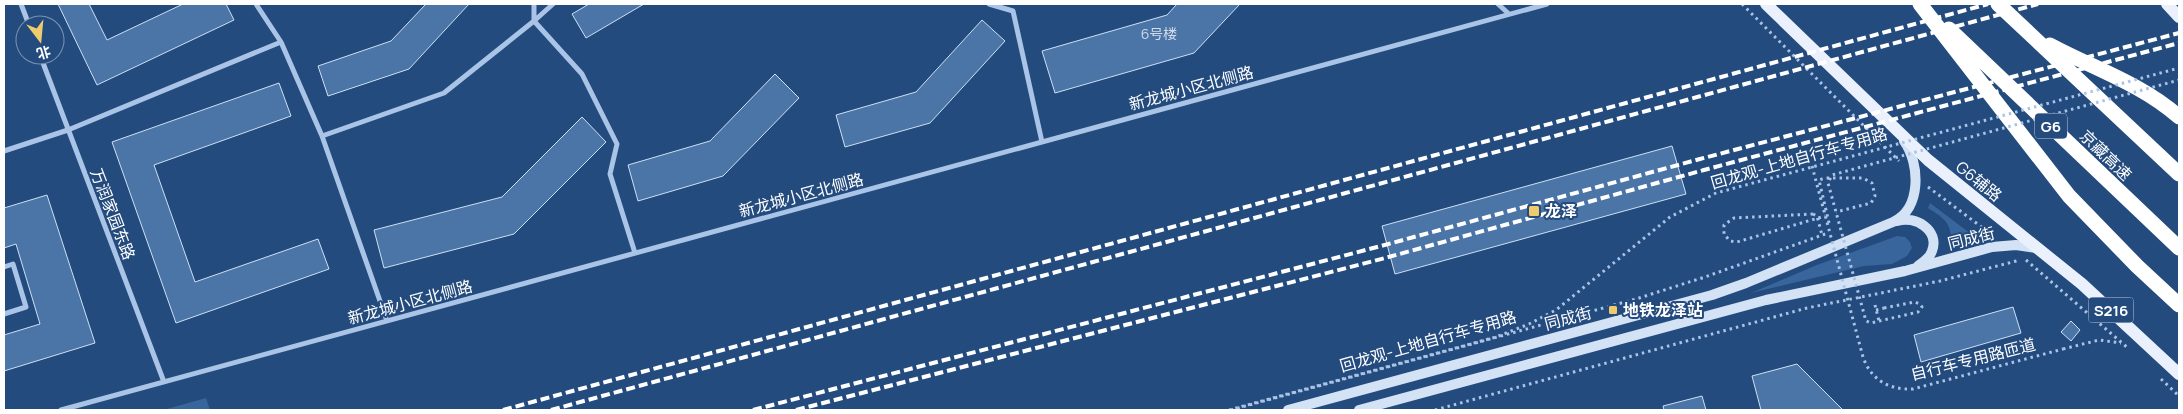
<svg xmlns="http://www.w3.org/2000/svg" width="2183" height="414" viewBox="0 0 2183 414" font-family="Manrope,'Noto Sans SC',sans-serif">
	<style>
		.green { fill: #38659c }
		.building { fill: #4c75a7; stroke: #cddff5 }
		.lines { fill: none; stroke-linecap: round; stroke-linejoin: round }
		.path { stroke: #a9c4e6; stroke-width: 3; stroke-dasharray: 2.5 4; stroke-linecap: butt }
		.street { stroke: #a9c4e6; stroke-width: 5 }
		.secondary { stroke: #d3e2f5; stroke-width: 10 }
		.primary { stroke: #eaf1fd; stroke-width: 12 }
		.highway { stroke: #fff; stroke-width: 15 }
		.rail { stroke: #fff; stroke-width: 4; stroke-dasharray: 9 4; stroke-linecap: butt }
		.path-bridge { stroke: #a9c4e6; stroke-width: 3; stroke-dasharray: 2.5 4; stroke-linecap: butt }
		.poi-dot { fill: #f0cb6d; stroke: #244b7e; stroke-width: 2 }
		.labels { text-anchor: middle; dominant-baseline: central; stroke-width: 4; stroke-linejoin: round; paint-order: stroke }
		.number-label { font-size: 14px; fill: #d2dce9 }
		.shield { fill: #244b7e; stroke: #bdc9d8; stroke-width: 1 }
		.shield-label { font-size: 15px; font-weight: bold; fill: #fff }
		.street-label { font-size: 16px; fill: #fff; stroke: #244b7e }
		.poi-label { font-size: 16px; font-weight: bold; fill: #fff; stroke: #244b7e; text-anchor: start }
	</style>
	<rect width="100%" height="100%" fill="#244b7e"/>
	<path class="green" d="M1930,203L1979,240L1951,247C1952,224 1947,220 1928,208Z
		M1897,236L1905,237L1910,242L1912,248L1907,256L1892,264L1864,266L1751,293L1817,265Z
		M206,398L210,410H163Z"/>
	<path class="building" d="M58,4H89L107,40L183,4H226L234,20L97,85Z
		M426,4H469L409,69L328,96L318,66L391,41Z
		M589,4H644L586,38L572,14Z
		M1177,4H1240L1194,53L1055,93L1042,51L1167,15Z
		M982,20L1005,41L930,123L845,147L836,115L916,92Z
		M775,74L799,98L723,176L638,201L628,165L710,141Z
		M279,83L291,116L154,165L195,282L318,239L329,269L176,323L112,142Z
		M582,117L606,142L514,234L384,268L374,230L502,197Z
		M1672,146L1686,194L1395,274L1382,226Z
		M47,195L95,343L4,371V335L40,324L16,244L4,248V208Z
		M2013,307L2021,333L1921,362L1914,335Z
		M2071,321L2080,330L2071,341L2061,332Z
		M1797,364L1843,410H1761L1752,376Z
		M1702,396L1706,410H1664L1663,406Z"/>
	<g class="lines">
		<path class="path" d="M1742,4L1899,161
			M1928,187L1991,234
			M1813,214L1817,216L1822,235
			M1829,223L1819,180L1825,178H1863L1872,183L1875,196L1871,203L1836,212
			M2026,260L2129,349
			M1875,305L1879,321
			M1876,310L1884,308
			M2063,349L2099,340L2121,343
			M2161,379L2179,396
			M1231,410L1636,299L1705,277L1828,233
			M1435,410L1807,308L1940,281L2020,260"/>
		<path class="street" d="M21,4L29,25
			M256,4L281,42
			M553,4L534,21L582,74L617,144L610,174L635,253
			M989,4L1013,11L1042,142
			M1498,4L1509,14
			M40,55L164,382
			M322,136L444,93L534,21V4
			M4,151L68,130L281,42L322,136L387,321
			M4,267L13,264L26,307L4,314
			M61,410L1547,4"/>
		<path class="secondary" d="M1897,221C1915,215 1940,230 1932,251C1930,258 1923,262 1918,266
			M1288,410L1712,295L1746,283L1893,222C1922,209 1920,163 1904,141
			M1359,410L1766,300L1905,271L1992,247L2016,245L2036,248"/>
		<path class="primary" d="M1766,4L1928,160L2082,284L2179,374
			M2167,4L2179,17"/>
		<path class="highway" d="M1920,4L2069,196L2137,266L2179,305
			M1998,4L2179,174
			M1949,29L2179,248
			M2050,45C2093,68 2142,84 2179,117"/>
		<path class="rail" d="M503,410L1988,4
			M551,410L2038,4
			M753,410L1381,246L1700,159L2179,33
			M796,410L1385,258L1704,170L2179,43"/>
		<path class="path-bridge" d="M1812,166L1863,357C1871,380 1889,390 1913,389L2063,349
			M1813,214L1734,218L1724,225V234L1730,241L1737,242L1825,216
			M1884,308L1915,302L1920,304L1922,307L1918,312L1871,323L1866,321L1828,183L1832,175L2179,80
			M1229,410L1496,337L1529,324L1556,310L1670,217L1716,193L2179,68"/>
	</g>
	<g class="poi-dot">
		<rect x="1528" y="205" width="12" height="12" rx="2.5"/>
		<rect x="1608" y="305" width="10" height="10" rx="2.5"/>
	</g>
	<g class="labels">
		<g class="number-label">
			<text x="1159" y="33">6号楼</text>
		</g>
		<g class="shield">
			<rect x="2035" y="113.5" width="32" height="25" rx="4"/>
			<rect x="2088.5" y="297.5" width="45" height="25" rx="4"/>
		</g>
		<g class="shield-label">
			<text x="2051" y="126">G6</text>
			<text x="2111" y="310">S216</text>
		</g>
		<g class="street-label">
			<text transform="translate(1191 88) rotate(-15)">新龙城小区北侧路</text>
			<text transform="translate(2106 155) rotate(44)">京藏高速</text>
			<text transform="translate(1799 158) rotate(-16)">回龙观-上地自行车专用路</text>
			<text transform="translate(1979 181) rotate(39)">G6辅路</text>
			<text transform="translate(801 195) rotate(-15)">新龙城小区北侧路</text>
			<text transform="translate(113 214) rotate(69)">万润家园东路</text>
			<text transform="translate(1971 238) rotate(-14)">同成街</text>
			<text transform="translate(410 302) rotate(-15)">新龙城小区北侧路</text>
			<text transform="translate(1568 318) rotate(-15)">同成街</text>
			<text transform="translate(1428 341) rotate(-16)">回龙观-上地自行车专用路</text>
			<text transform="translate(1973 359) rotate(-14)">自行车专用路匝道</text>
		</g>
		<g class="poi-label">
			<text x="1545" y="211">龙泽</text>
			<text x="1623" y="310">地铁龙泽站</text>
		</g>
	</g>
	<rect width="2183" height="414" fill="none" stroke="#ffffff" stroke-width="10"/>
	<g transform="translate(40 40) rotate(164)"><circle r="24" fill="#244b7e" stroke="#7c93b2"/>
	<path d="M0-4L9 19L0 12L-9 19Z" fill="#f0cb6d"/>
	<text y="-8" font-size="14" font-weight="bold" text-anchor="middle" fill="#ffffff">北</text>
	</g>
</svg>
